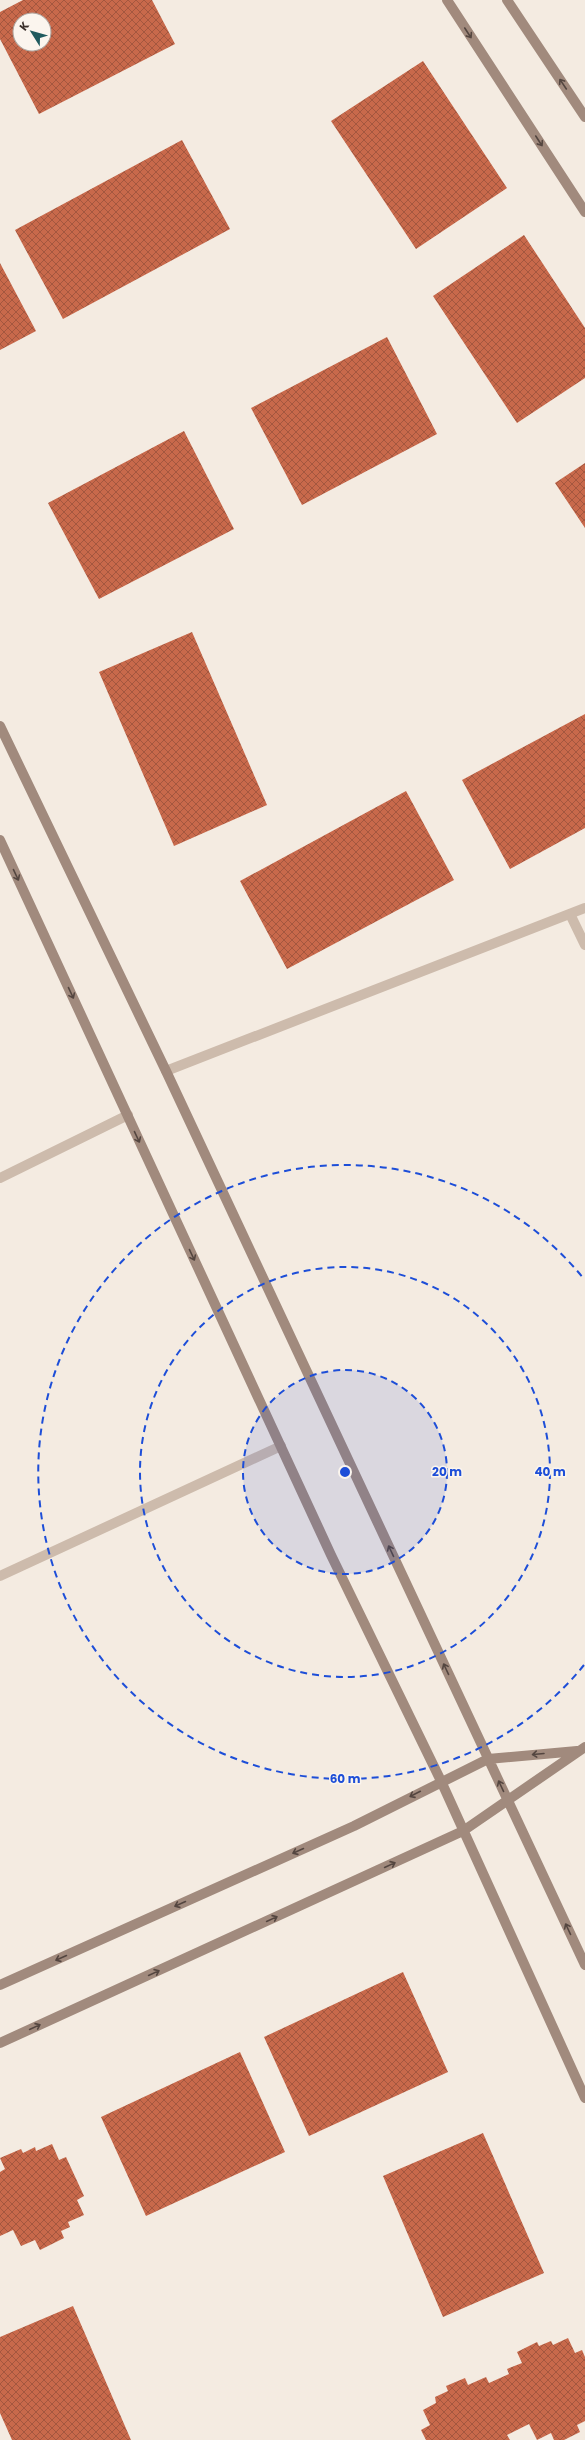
<svg xmlns="http://www.w3.org/2000/svg" width="585" height="2440" viewBox="0 0 585 2440" font-family="Poppins,sans-serif">
	<style>
		.building { fill: url(#building-cross-hatch); fill-rule: evenodd }
		.lines { fill: none; stroke-linecap: round; stroke-linejoin: round }
		.street { stroke: #cdbbac; stroke-width: 10 }
		.secondary { stroke: #a18a7d; stroke-width: 10 }
		.oneway { stroke: #544640 }
		.ring { fill: none; stroke: #1d4ed8; stroke-width: 2; stroke-dasharray: 7 5 }
		.centre { fill: #1d4ed8; stroke: #fbf5ee; stroke-width: 2 }
		.ring-label { font-size: 12px; text-anchor: middle; font-weight: bold; fill: #1d4ed8; stroke: #fbf5ee; stroke-width: 3; stroke-linejoin: round; paint-order: stroke }
	</style>
	<defs>
		<pattern id="building-cross-hatch" width="8" height="8" patternUnits="userSpaceOnUse"><rect width="8" height="8" fill="#c8694b"/><path d="M0 0l8 8M0 8l8-8" fill="none" stroke="#a4573f"/></pattern>
	</defs>
	<rect width="100%" height="100%" fill="#f4ebe1"/>
	<path class="building" d="M23,0H152L175,44L39,114L0,39V12ZM20,20H44V44H20Z
		M423,61L507,188L416,249L331,121Z
		M182,140L230,229L63,319L15,230Z
		M524,235L585,328V378L517,423L433,296Z
		M0,263L36,331L0,350Z
		M387,337L437,434L302,505L251,408Z
		M184,431L234,529L99,599L48,503Z
		M585,463V528L555,483Z
		M192,632L267,805L174,846L99,672Z
		M585,714V828L510,869L462,780Z
		M406,791L454,880L287,969L240,881Z
		M403,1972L448,2072L309,2136L264,2037Z
		M240,2052L285,2152L146,2216L101,2117Z
		M483,2133L544,2273L443,2317L383,2176Z
		M52,2144L59,2160L66,2157L84,2196L77,2200L84,2215L68,2222L70,2227L61,2231L64,2238L40,2250L35,2240L21,2246L13,2230L0,2236V2172L5,2169L0,2158L21,2149L23,2153L35,2147L36,2151Z
		M73,2306L131,2440H12L0,2413V2337Z
		M568,2338L575,2353L582,2350L585,2357V2421L577,2425L580,2432L564,2440H554L551,2433L537,2440L529,2424L507,2435L510,2440H426L421,2430L430,2425L423,2410L436,2403L435,2397L448,2391L446,2386L465,2378L468,2385L486,2377L489,2383L509,2374L507,2369L522,2363L517,2352L537,2342L539,2346L551,2341L553,2345Z"/>
	<g class="lines">
		<path class="street" d="M570,914L585,945
			M166,1071L585,908
			M0,1178L128,1115
			M0,1576L281,1446"/>
		<path class="secondary" d="M447,0L585,212
			M507,0L585,117
			M0,726L166,1071L585,1965
			M0,840L331,1555L441,1781L585,2098
			M0,1985L354,1826L488,1759L577,1751
			M0,2043L463,1831L585,1747"/>
	</g>
	<defs><path id="oneway-shaft" d="M-6 0H5M1.5-3L5.5 0L1.5 3" fill="none" stroke-width="1.6" stroke-linecap="round" stroke-linejoin="round"/></defs>
	<g class="oneway">
		<use href="#oneway-shaft" transform="translate(468 33) rotate(57)"/>
		<use href="#oneway-shaft" transform="translate(563 84) rotate(-124)"/>
		<use href="#oneway-shaft" transform="translate(539 141) rotate(57)"/>
		<use href="#oneway-shaft" transform="translate(16 875) rotate(65)"/>
		<use href="#oneway-shaft" transform="translate(71 993) rotate(65)"/>
		<use href="#oneway-shaft" transform="translate(137 1137) rotate(65)"/>
		<use href="#oneway-shaft" transform="translate(192 1255) rotate(65)"/>
		<use href="#oneway-shaft" transform="translate(391 1551) rotate(-115)"/>
		<use href="#oneway-shaft" transform="translate(446 1669) rotate(-115)"/>
		<use href="#oneway-shaft" transform="translate(538 1754) rotate(175)"/>
		<use href="#oneway-shaft" transform="translate(501 1786) rotate(-115)"/>
		<use href="#oneway-shaft" transform="translate(415 1794) rotate(153)"/>
		<use href="#oneway-shaft" transform="translate(298 1851) rotate(156)"/>
		<use href="#oneway-shaft" transform="translate(390 1865) rotate(-25)"/>
		<use href="#oneway-shaft" transform="translate(180 1904) rotate(156)"/>
		<use href="#oneway-shaft" transform="translate(272 1919) rotate(-25)"/>
		<use href="#oneway-shaft" transform="translate(568 1929) rotate(-115)"/>
		<use href="#oneway-shaft" transform="translate(61 1958) rotate(156)"/>
		<use href="#oneway-shaft" transform="translate(154 1973) rotate(-25)"/>
		<use href="#oneway-shaft" transform="translate(35 2027) rotate(-25)"/>
	</g>
	<circle cx="345" cy="1472" r="102" fill="#1d4ed8" fill-opacity=".12"/>
	<g class="ring">
		<circle cx="345" cy="1472" r="102"/>
		<circle cx="345" cy="1472" r="205"/>
		<path d="M584 1665A307 307 0 1 1 584 1279"/>
	</g>
	<circle cx="345" cy="1472" r="6" class="centre"/>
	<g class="ring-label">
		<text x="447" y="1476">20 m</text>
		<text x="550" y="1476">40 m</text>
		<text x="345" y="1783">60 m</text>
	</g>
	<g transform="translate(32 32) rotate(307)"><circle r="19" fill="#fbf5ee" stroke="#aea6a0"/>
	<path d="M0-3L7 15L0 10L-7 15Z" fill="#1f5a5e"/>
	<text y="-6" font-size="11" font-weight="bold" text-anchor="middle" fill="#3b302b">K</text>
	</g>
</svg>
